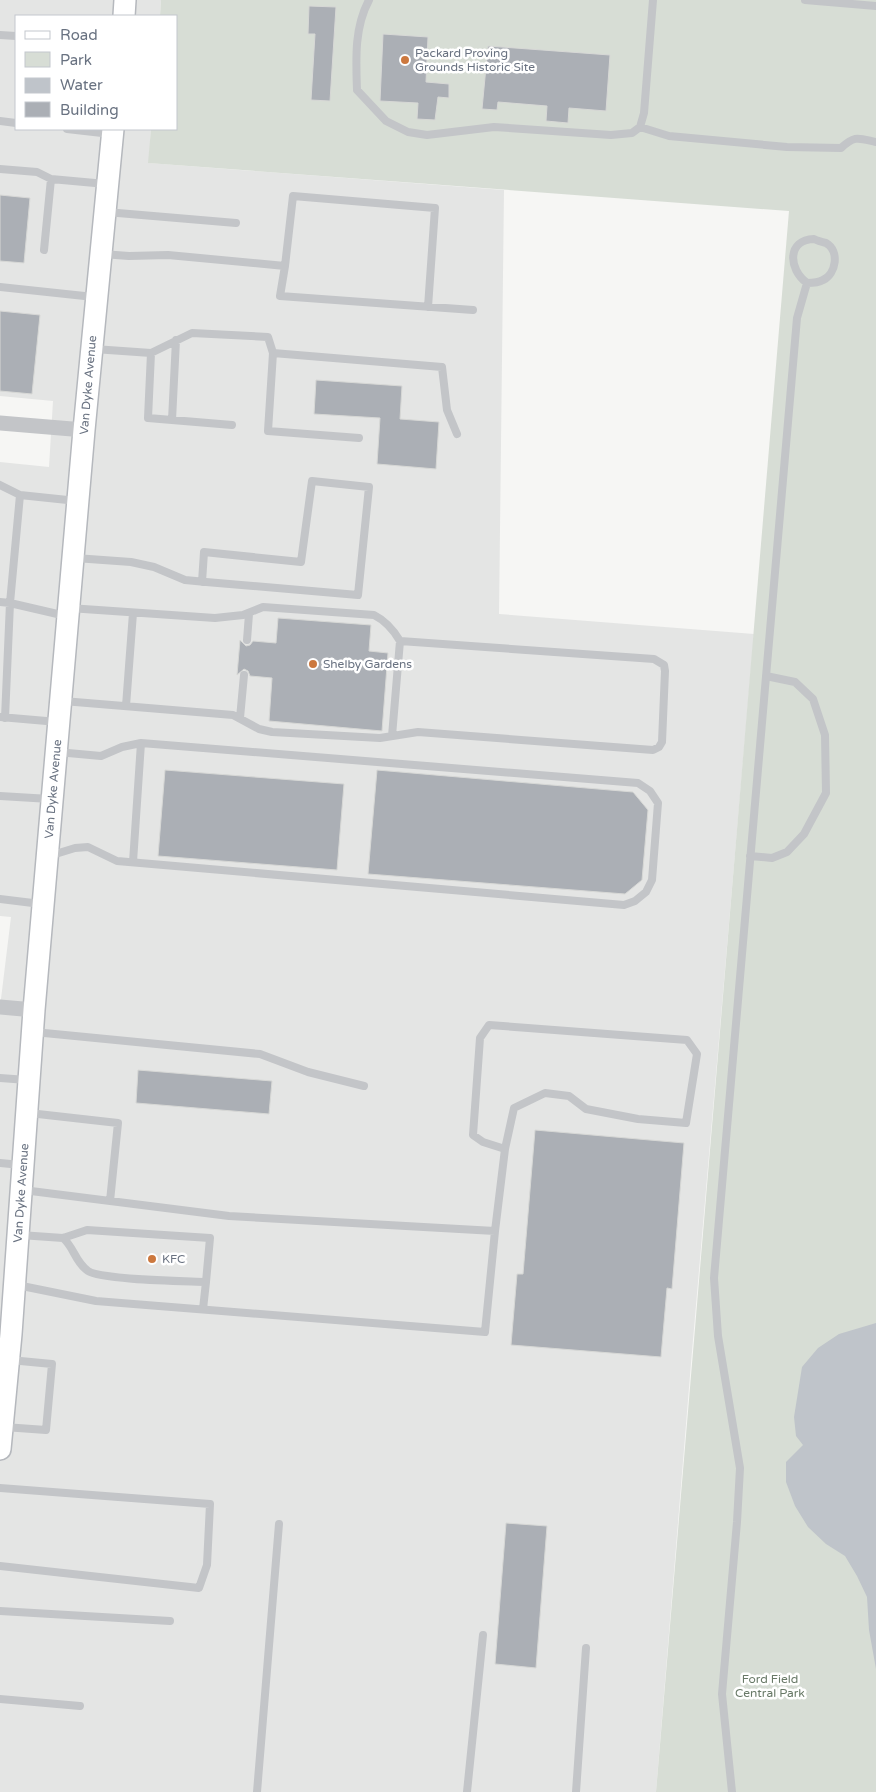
<svg xmlns="http://www.w3.org/2000/svg" width="876" height="1792" viewBox="0 0 876 1792" font-family="'Varela Round',sans-serif">
	<style>
		.built { fill: #e4e5e4 }
		.green { fill: #d7ddd5 }
		.water { fill: #bfc4ca }
		.building { fill: #abafb5; stroke: #d7d8d6 }
		.lines { fill: none; stroke-linecap: round; stroke-linejoin: round }
		.secondary-casing { stroke: #b5b8bd; stroke-width: 24 }
		.lane { stroke: #c3c5c8; stroke-width: 8 }
		.street { stroke: #c3c5c8; stroke-width: 15 }
		.secondary { stroke: #fff; stroke-width: 21 }
		.poi-dot { fill: #cc783e; stroke: #fff; stroke-width: 2 }
		.labels { text-anchor: middle; dominant-baseline: central; stroke-width: 5; stroke-linejoin: round; paint-order: stroke }
		.poi-label { font-size: 12px; fill: #697281; stroke: #fff; text-anchor: start }
		.street-label { font-size: 12px; fill: #697281; stroke: #fff }
		.park-label { font-size: 12px; fill: #687967; stroke: #fff }
	</style>
	<rect width="100%" height="100%" fill="#f6f6f4"/>
	<path class="built" d="M0,0H161L160,16H16V129H151L149,163L504,190L499,614L754,634L691,1363L656,1792H0V1007L11,917L0,916V462L49,467L53,401L0,396Z"/>
	<path class="green" d="M161,0H876V1792H656L789,211L148,163L151,129H176V16H160Z"/>
	<path class="water" d="M876,1323V1669L869,1630L867,1597L857,1576L845,1556L826,1544L808,1527L795,1506L786,1482V1462L803,1445L796,1436L794,1417L802,1367L818,1348L839,1334Z"/>
	<path class="building" d="M309,6L336,7L330,101L311,100L315,34H308Z
		M383,34L428,37L426,82L449,84V98L438,97L435,120L417,119L418,103L380,101Z
		M488,46L610,55L606,111L569,108L568,123L546,121L547,106L498,102L497,110L482,109Z
		M0,195L30,198L24,263L0,261Z
		M0,311L40,315L32,394L0,391Z
		M316,380L402,386L400,419L439,422L436,469L377,464L380,418L314,414Z
		M278,618L371,625L369,651L388,653L382,731L269,721L272,678L250,676L248,671L244,669L237,675L240,640L246,646L250,645L253,641L276,643Z
		M165,770L344,784L337,870L158,856Z
		M377,770L633,792L648,810L642,880L625,894L368,874Z
		M138,1070L272,1081L269,1114L136,1103Z
		M535,1130L684,1143L672,1289L667,1288L661,1357L511,1345L517,1274H523Z
		M506,1523L547,1526L536,1668L495,1664Z"/>
	<g class="lines">
		<defs>
			<path id="secondary" d="M124,16L125,0
				M0,1449L11,1334L34,1010L84,430L113,129"/>
		</defs>
		<use href="#secondary" class="secondary-casing"/>
		<path class="lane" d="M369,0C354,28 356,60 357,90L386,121L408,132L427,135L494,127L611,135L632,133L640,127L644,113L653,0
			M805,0L876,6
			M0,35L16,36
			M0,121L16,123
			M640,127L669,136L787,147L841,148C855,135 858,138 876,142
			M67,129L111,134
			M0,169L37,172L51,179L106,184
			M106,212L236,223
			M814,239C818,241 822,242 826,243C840,251 836,274 823,280C818,283 812,283 807,283C788,269 787,240 814,239Z
			M44,250L51,179
			M102,254L129,256L168,255L285,266L280,296L473,310
			M285,266L293,196L435,208L428,307
			M0,287L94,297
			M94,349L151,353L192,333L268,337L273,353L442,367L447,410L457,434
			M151,353L148,418L232,425
			M273,353L268,431L359,438
			M172,420L176,340
			M0,485L20,495
			M75,558L131,562L154,567L185,580L206,582L358,595L369,487L312,481L301,562L204,552L202,582
			M0,602L10,603L5,718
			M66,616L10,603L20,495L77,501
			M247,640L249,614
			M63,701L233,715L259,729L272,732L380,738L418,732L653,750L659,747L662,742L665,671L664,665L654,659L400,641C393,629 386,621 374,615L263,607L243,615L215,618L69,608
			M126,706L133,613
			M0,717L58,722
			M240,718L244,675
			M392,736L400,641
			M0,796L50,799
			M49,856L75,848L88,847L117,861L624,905L635,901L646,892L652,880L658,803L650,791L638,783L141,743L122,747L101,756L57,752
			M750,856L772,858L787,852L804,834L826,793L825,735L813,699L795,682L766,676
			M133,862L141,743
			M0,899L41,904
			M34,1032L260,1054L308,1072L364,1086
			M0,1078L27,1080
			M29,1113L118,1123L110,1201
			M0,1163L21,1165
			M495,1231L505,1149L483,1142L473,1135L480,1038L489,1025L687,1040L697,1054L686,1123L638,1119L586,1109L569,1096L545,1093L514,1108L505,1149
			M20,1235L63,1238L87,1230L210,1238L206,1282C185,1281 101,1280 88,1271C75,1262 74,1247 63,1238
			M17,1285L96,1301L485,1332L495,1231L229,1216L23,1190
			M203,1309L206,1282
			M4,1427L46,1430L52,1364L10,1360
			M0,1488L210,1504L207,1565L199,1588L0,1566
			M0,1611L170,1621
			M0,1699L80,1706
			M257,1792L279,1524
			M467,1792L483,1635
			M576,1792L586,1648
			M732,1792L722,1694L737,1522L740,1468L718,1336L714,1278L797,318L807,283"/>
		<path class="street" d="M0,423L84,430
			M0,1007L34,1010"/>
		<use href="#secondary" class="secondary"/>
	</g>
	<g class="poi-dot">
		<circle cx="405" cy="60" r="5"/>
		<circle cx="313" cy="664" r="5"/>
		<circle cx="152" cy="1259" r="5"/>
	</g>
	<g class="labels">
		<g class="poi-label">
			<text x="415" y="53">Packard Proving<tspan x="415" dy="14">Grounds Historic Site</tspan></text>
			<text x="323" y="664">Shelby Gardens</text>
			<text x="162" y="1259">KFC</text>
		</g>
		<g class="street-label">
			<text transform="translate(88 385) rotate(-85)">Van Dyke Avenue</text>
			<text transform="translate(53 789) rotate(-85)">Van Dyke Avenue</text>
			<text transform="translate(21 1193) rotate(-86)">Van Dyke Avenue</text>
		</g>
		<g class="park-label">
			<text x="770" y="1679">Ford Field<tspan x="770" dy="14">Central Park</tspan></text>
		</g>
	</g>
	<rect x="15" y="15" width="162" height="115" fill="#ffffff" stroke="#c3c7cd"/>
	<rect x="25" y="31" width="25" height="8" fill="#ffffff" stroke="#c3c7cd"/>
	<text x="60" y="40" font-size="15" fill="#697281">Road</text>
	<rect x="25" y="52" width="25" height="15" fill="#d7ddd5" stroke="#c3c7cd"/>
	<text x="60" y="65" font-size="15" fill="#697281">Park</text>
	<rect x="25" y="78" width="25" height="15" fill="#bfc4ca" stroke="#c3c7cd"/>
	<text x="60" y="90" font-size="15" fill="#697281">Water</text>
	<rect x="25" y="102" width="25" height="15" fill="#abafb5" stroke="#c3c7cd"/>
	<text x="60" y="115" font-size="15" fill="#697281">Building</text>
</svg>
